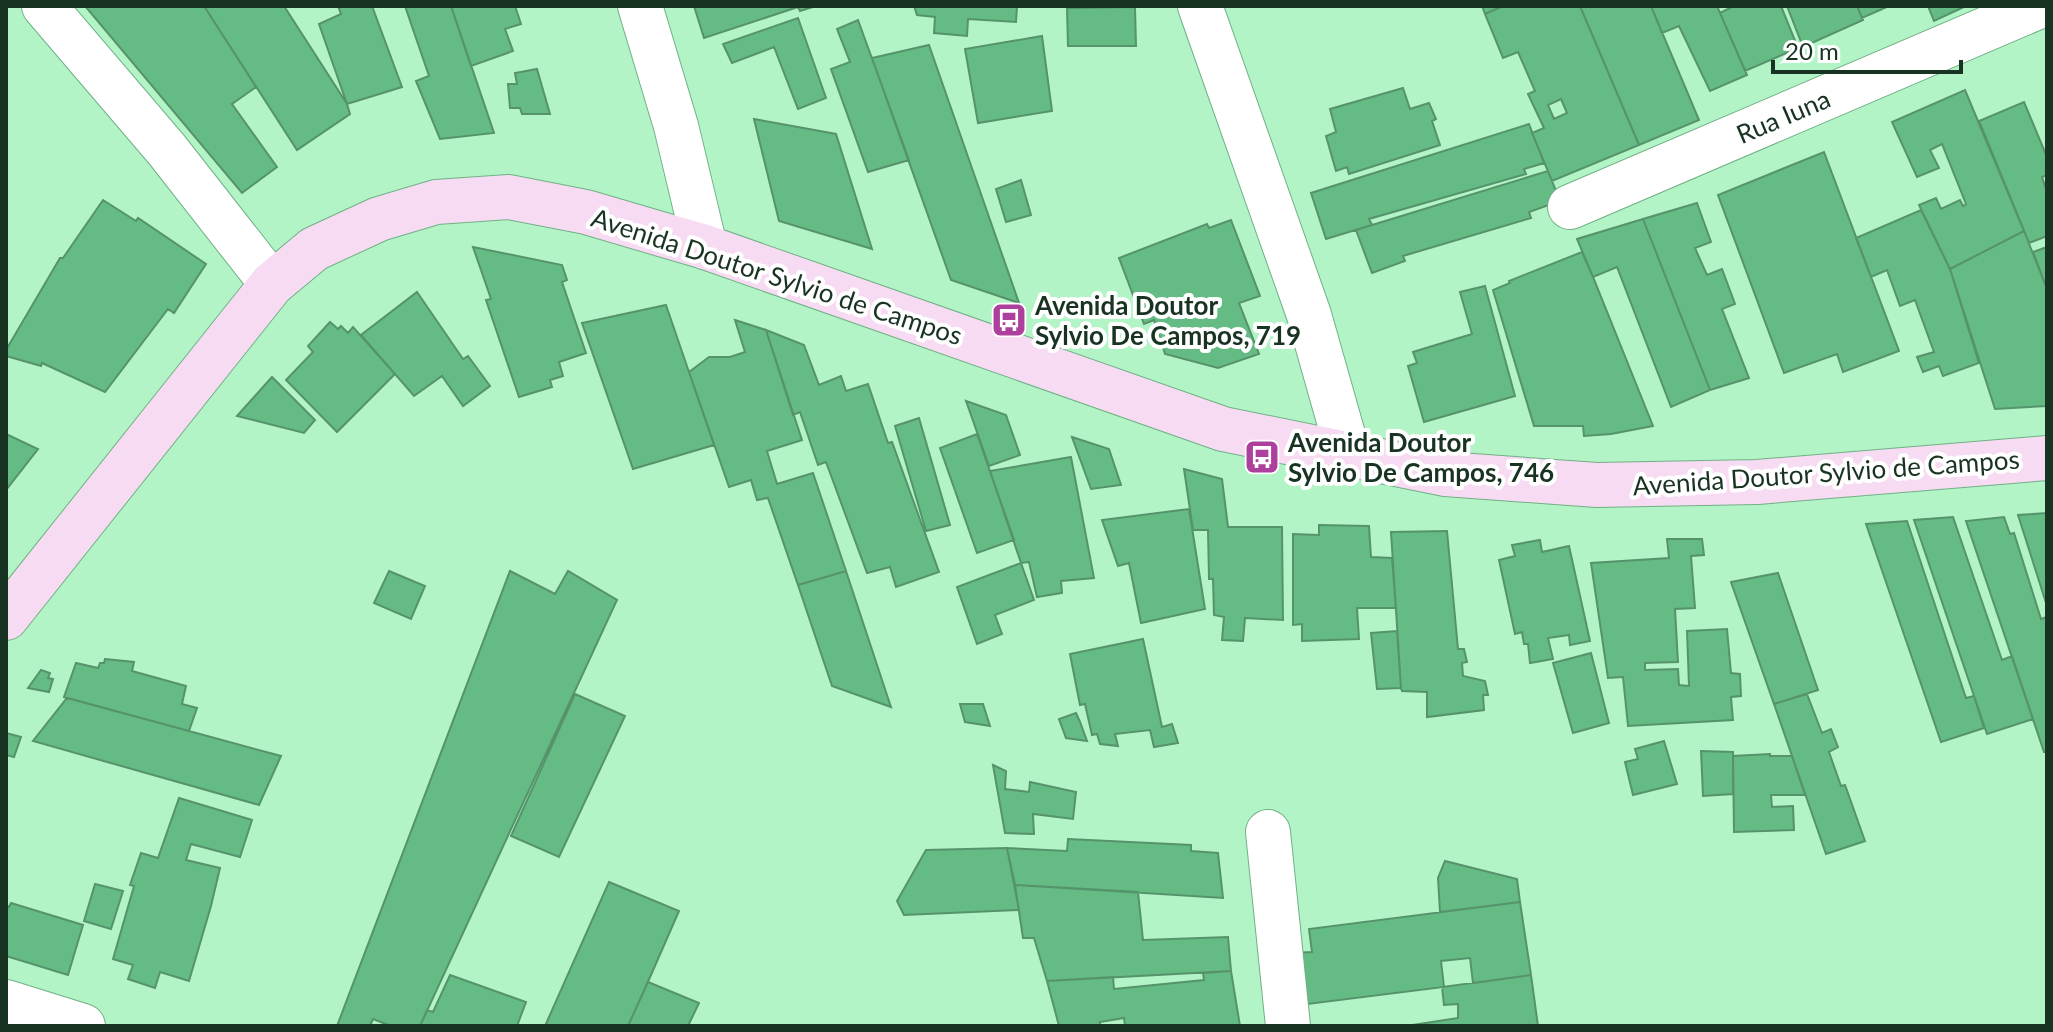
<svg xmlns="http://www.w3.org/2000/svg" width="2053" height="1032" viewBox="0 0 2053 1032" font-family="Lato,sans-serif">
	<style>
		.building { fill: #64bb83; stroke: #56936b; stroke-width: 2; fill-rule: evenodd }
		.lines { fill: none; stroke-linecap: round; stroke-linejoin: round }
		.street-casing { stroke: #71b086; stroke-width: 46 }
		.secondary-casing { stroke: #71b086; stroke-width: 46 }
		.street { stroke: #fff; stroke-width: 44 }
		.secondary { stroke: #f7dbf2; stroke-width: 44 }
		.labels { text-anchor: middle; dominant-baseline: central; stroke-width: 8; stroke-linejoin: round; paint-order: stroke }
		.street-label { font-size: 26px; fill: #193322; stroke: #fff }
		.poi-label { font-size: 26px; font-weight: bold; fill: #193322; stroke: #fff; text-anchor: start }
	</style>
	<rect width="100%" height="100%" fill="#b3f4c7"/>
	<path class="building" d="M85,6H204L256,87L232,104L277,167L242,193Z
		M204,6H284L347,104L350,114L297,150Z
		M338,6H372L402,87L347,104L319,24L341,14Z
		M405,6H451L494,133L440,139L416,81L429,76Z
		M451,6H515L521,24L505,29L513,51L471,66Z
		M694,6H816L800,11L798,7L704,38Z
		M914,6H1017L1016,22L968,19L967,36L934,33L935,17L917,15Z
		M1482,6H1503L1485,14Z
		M1503,6H1580L1639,145L1552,181L1532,133L1544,128L1528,94L1535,91L1518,52L1503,58L1485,14ZM1561,99L1567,113L1554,119L1548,105Z
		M1580,6H1651L1699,120L1639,145Z
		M1651,6H1717L1747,75L1710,91L1679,26L1662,33Z
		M1729,6H1781L1798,48L1745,71L1720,13L1730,8Z
		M1787,6H1857L1863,20L1803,47Z
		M1857,6H1889L1862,18Z
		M1928,6H1966L1934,21Z
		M1135,7L1136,46H1068L1067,8Z
		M798,18L826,98L798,109L774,47L732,63L723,44Z
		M858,20L909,160L868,172L831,69L850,62L837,29Z
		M1042,36L1052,111L978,123L965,49Z
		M929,45L1019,303L951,280L872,58Z
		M537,69L550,114H522L520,108H510L508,84H517L515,73Z
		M1403,88L1410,109L1429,103L1436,119L1432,121L1440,145L1349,174L1347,167L1336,171L1326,136L1336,132L1330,109Z
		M1965,90L2024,231L1950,269L1919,205L1936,198L1941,209L1960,200L1963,206L1966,204L1942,144L1930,150L1939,168L1917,177L1892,122Z
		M2024,102L2047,157V175L2042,177L2047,192V236L2029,243L1979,121Z
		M754,119L836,134L872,249L779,221Z
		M1529,124L1544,163L1524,169L1526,174L1369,219L1372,225L1326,239L1311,193Z
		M1824,152L1899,351L1843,372L1837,354L1784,373L1718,195Z
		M1548,171L1560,201L1529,212L1531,218L1403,256L1405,261L1372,273L1356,230Z
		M1021,180L1031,215L1006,222L996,189Z
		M103,200L136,221L138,218L206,264L174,313L168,309L105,392L42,363L41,366L6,356V350L60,258H63Z
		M1697,203L1711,242L1695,248L1707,275L1722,269L1735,304L1722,309L1749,378L1710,390L1643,219Z
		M1921,210L1950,269L1979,363L1943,376L1939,366L1923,372L1917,357L1934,352L1915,300L1900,306L1887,270L1871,277L1856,238Z
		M1643,219L1710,390L1671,407L1617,267L1593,277L1577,239Z
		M1231,220L1260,296L1239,303L1259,354L1218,368L1165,354L1154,320L1144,324L1119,258L1207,224L1209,228Z
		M2024,231L2047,289V406L1995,409L1950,269Z
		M473,247L562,265L567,280L562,282L586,353L559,362L563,376L550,380L552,387L519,397L486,300L491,299Z
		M2047,247V289L2033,252Z
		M1582,252L1593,277L1653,426L1611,434L1584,436L1583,426H1534L1493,290L1510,283L1509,281Z
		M1485,286L1515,396L1424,422L1408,366L1417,363L1413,352L1472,334L1460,292Z
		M417,292L463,359L468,356L490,386L463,406L442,376L414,396L361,335Z
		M666,305L714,445L633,469L582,323Z
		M735,320L766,330L802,440L767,451L777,484L813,473L846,571L798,585L768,498L757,500L751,480L729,487L689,372L709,357H730L745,352Z
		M330,322L338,329L341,326L348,333L353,327L395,374L337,432L286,380L313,352L308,346Z
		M766,330L804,345L819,385L841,376L846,391L868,384L888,443L892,442L939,572L896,587L890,567L867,573L826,462L818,465L800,412L793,415Z
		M272,377L315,420L304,433L237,416Z
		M966,401L1006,415L1020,455L989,466Z
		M919,418L950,525L926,531L895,426Z
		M6,434L38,449L6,490Z
		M977,434L1014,540L977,553L940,448Z
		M1072,437L1109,449L1121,485L1091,489Z
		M1071,457L1094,578L1061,581L1062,593L1037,597L1029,562L1021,563L990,471Z
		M1184,469L1222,479L1228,527H1282L1283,620L1245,618L1243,641L1222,640L1224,617L1214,615L1213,579H1209L1208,530H1193Z
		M1189,509L1205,609L1141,623L1129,563L1118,566L1102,520Z
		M2047,513V606L2018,515Z
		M1953,517L2002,660L2012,656L2033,719L1987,734L1914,520Z
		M2004,517L2010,534L2014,533L2041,619L2047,617V752H2044L1966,521Z
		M1907,521L1966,698L1974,696L1984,728L1941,742L1866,524Z
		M1319,525L1369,526L1371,557L1392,558L1396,608H1357L1359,639L1302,641V624L1293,625V534L1319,535Z
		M1447,531L1458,649H1464L1467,662L1462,663L1463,676L1485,681L1488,695H1483L1484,710L1427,717V692L1402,691L1401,688L1391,532Z
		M1667,539H1702L1704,555L1691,556L1695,608L1675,609L1678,662L1645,663V670L1678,669L1679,685L1689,686L1687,631L1727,629L1731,673L1740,674L1741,696L1731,697L1733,720L1628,726L1623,677L1608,678L1591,563L1669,558Z
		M1540,540L1542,552L1569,546L1590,641L1570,645L1569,635L1548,638L1553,659L1530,663L1528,644H1524L1522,632L1515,634L1499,560L1515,556L1512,545Z
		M1021,563L1034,600L995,615L1002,634L977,644L957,587Z
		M389,571L425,586L411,619L374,603Z
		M510,571L555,594L568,571L617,600L420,1026H391L373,1019L370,1026H337Z
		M846,571L883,683L891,707L832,686L798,585Z
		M1778,573L1818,690L1774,704L1731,582Z
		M1397,631L1401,688L1377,689L1371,633Z
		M1143,639L1162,727L1172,724L1178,743L1154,747L1150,730L1115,734L1118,746L1100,744L1097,734L1092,735L1085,704L1080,705L1070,654Z
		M1591,653L1609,723L1573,733L1553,663Z
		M105,659L134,662L132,671L186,686L182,704L197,708L189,731L64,697L76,663L98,668L100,663H104Z
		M41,670L50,673L48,678L53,679L49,692L28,688Z
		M575,694L625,716L559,857L511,836Z
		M1807,694L1822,733L1831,729L1838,747L1829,752L1841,786L1845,785L1865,841L1826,854L1774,704Z
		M67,698L189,731L281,756L259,805L33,741Z
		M960,704H983L990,726L965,722Z
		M1076,713L1080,722L1087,741L1066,738L1059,719Z
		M6,733L21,737L14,757L6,755Z
		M1664,741L1677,784L1633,795L1625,762L1638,759L1635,749Z
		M1701,751L1733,752V794L1703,796Z
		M1770,754V756H1792L1805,795H1771L1772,807L1793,806L1794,830L1734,832L1733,756Z
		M993,765L1006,771L1005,789L1029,792L1030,782L1076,792L1073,819L1033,814L1034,834L1005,833Z
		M179,798L252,820L240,857L191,844L186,860L220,868L211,906L189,981L160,972L155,988L128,979L133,965L113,959L134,886L130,885L141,853L158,858Z
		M1068,839L1191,845V851L1218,853L1223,898L1015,885L1007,848L1067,851Z
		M1007,848L1019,910L904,915L897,901L926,850Z
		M1445,861L1517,879L1520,902L1440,912L1438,878Z
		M609,882L679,911L651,975L628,1026H545Z
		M95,884L123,891L111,929L84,921Z
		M1015,885L1138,892L1143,940L1228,937L1231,971L1047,981L1034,938H1023Z
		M1520,902L1531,975L1473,983L1470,958L1441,961L1444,987L1300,1005L1292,953L1312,952L1309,929Z
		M11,903L83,925L68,975L6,956V905L9,907Z
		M1231,971L1240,1026H1125L1124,1018L1100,1022V1026H1059L1047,981L1113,977L1114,989L1204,980L1203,973Z
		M450,975L526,1002L517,1026H420L427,1010L433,1012Z
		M1531,975L1538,1026H1406L1458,1018V1004L1444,1005L1442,987Z
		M648,982L699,1003L688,1026H628Z"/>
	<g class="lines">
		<defs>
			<path id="street" d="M44,6L167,150L272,284
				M640,6L676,126L705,247
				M1200,6L1309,315L1349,456
				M1570,207L2040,6
				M1268,832L1288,1026
				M6,1002L83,1026"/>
			<path id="secondary" d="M6,618L272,284L314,249L379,219L436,202L509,197L586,212L705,247L1223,429L1445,474L1597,485L1757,482L2047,458"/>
		</defs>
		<use href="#street" class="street-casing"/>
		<use href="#secondary" class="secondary-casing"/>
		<use href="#street" class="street"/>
		<use href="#secondary" class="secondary"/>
	</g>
	<defs>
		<symbol id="bus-square" viewBox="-11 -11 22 22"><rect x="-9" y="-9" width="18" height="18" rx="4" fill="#ad3f9d" stroke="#fff"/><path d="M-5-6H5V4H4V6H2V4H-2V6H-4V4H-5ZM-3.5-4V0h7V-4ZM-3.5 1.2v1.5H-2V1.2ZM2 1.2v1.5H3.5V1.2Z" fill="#fff"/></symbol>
	</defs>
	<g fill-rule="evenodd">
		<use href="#bus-square" x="989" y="300" width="40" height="40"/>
		<use href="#bus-square" x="1242" y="437" width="40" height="40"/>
	</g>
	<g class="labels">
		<g class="street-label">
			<text transform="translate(1783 116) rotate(-23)">Rua Iuna</text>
			<text transform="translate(777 276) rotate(18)">Avenida Doutor Sylvio de Campos</text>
			<text transform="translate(1826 472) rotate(-4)">Avenida Doutor Sylvio de Campos</text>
		</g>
		<g class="poi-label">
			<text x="1035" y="305">Avenida Doutor<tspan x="1035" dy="30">Sylvio De Campos, 719</tspan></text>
			<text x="1288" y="442">Avenida Doutor<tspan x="1288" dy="30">Sylvio De Campos, 746</tspan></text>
		</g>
	</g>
	<rect width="2053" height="1032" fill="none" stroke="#193322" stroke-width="16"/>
	<path d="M1773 60v12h188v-12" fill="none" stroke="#193322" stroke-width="4"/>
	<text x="1785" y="60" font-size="24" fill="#193322" stroke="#ffffff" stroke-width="6" paint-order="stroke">20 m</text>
</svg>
